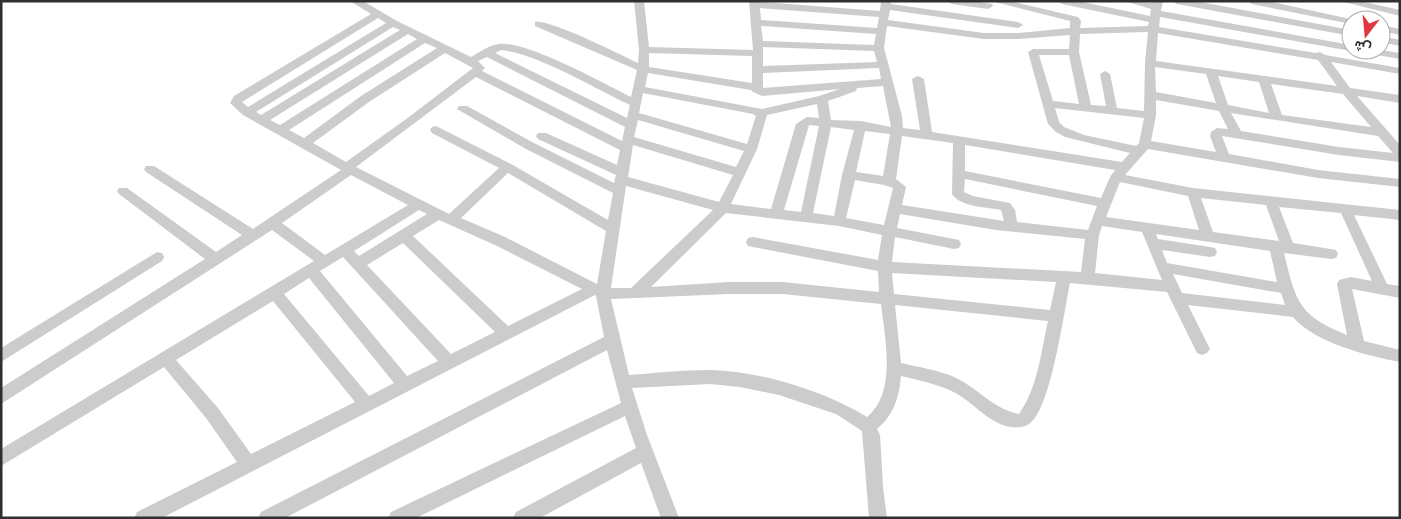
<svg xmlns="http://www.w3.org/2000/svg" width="1401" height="519" viewBox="0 0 1401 519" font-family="Manrope,Vazirmatn,sans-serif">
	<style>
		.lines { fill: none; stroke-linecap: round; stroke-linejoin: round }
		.street { fill: #ccc; fill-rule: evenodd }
	</style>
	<rect width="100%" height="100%" fill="#fff"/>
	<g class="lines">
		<path class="street" d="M350,1H363L397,21L471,57C480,52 489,45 499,44C525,40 605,84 631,97L637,70L535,26V22C550,19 621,55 638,63L639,50L634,1H644L649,47L753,50L749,1L880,11L881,1H891V4L1018,22L1023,25L1018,28L890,10L888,20L984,33H1019L1070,28V21L991,1H1010L1078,17L1081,21L1080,28L1148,26L1149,22L1062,4L1057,1H1078L1150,16L1151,9L1125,1L1153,3V1H1163L1161,11L1351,45V50H1355L1351,51L1160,17L1159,27L1316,53L1320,52L1325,55L1400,68V74L1331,62L1350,88L1400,95V103L1357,96L1400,145V162L1339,155L1222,136L1229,154L1318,170L1400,179V187L1318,178L1148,149L1125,175L1193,188L1400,210V220L1354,215L1387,284L1400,286V298L1352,289L1364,341L1400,350V362C1368,356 1315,343 1293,317L1188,305L1210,349L1207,353L1202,355L1197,353L1167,292L1070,283C1064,311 1051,410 1029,424C1020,430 1005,427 996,422C984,416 974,405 962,397C944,385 922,381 901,376C899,397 894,415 877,429L880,435L883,487L887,518H869L862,431L836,414L779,395L740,387L710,384L632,388L647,435L679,518H661L641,463L540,518H513L516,512L636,448L625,416L416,518H388L391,512L621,403L607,350L285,518H258L261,512L604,337L596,296L595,295L162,518H134L137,512L237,462L206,418L164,367L1,466V449L314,261L272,230L1,404V388L205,259L119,194L117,191L119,188H127L216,252L242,235L146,172L144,169L146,166H154L253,229L341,170L243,115L230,103L234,96L371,14ZM760,8L879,17L877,28L761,20ZM378,18L386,23L248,107L242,102ZM761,26L876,34L874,45L763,41ZM887,26L984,39H1019L1070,35L1069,49H1033L1028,52L1048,124L1056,132L1065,137L1130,153L1122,162L932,132L924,79L918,76L912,79L920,130L903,128L902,116L884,48ZM393,27L400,30L261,115L256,112ZM1148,32L1145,63L1144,111L1117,108L1110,74L1105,71L1100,74L1106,106L1091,105L1079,52L1080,34ZM1158,33L1318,60L1337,86L1156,61ZM408,34L417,39L280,125L270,120ZM425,43L437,48L361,96L304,138L289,130ZM763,47L874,51L877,62L763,66ZM501,50C536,53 596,89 630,105L627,118L495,53ZM445,53L473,68L409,117L346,162L313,143L369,102ZM649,53L752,56V83L649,67ZM1039,55H1069L1079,104L1053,101ZM487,57L625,127L622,141L482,71L485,68L478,61ZM1155,67L1206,74L1216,103L1156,92ZM879,68L881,79L763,88V73ZM648,73L751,90L753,92L762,96L840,89L819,96L762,109L645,87ZM1218,76L1259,82L1269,113L1228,105ZM476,77L620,150L617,165L546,133H538L536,136L538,139L616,175L614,183L534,143L467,106H459L457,109L526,149L613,193L608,220L511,164L436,126L432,127L430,130L432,133L499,168L449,214L356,167ZM1271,84L1343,94L1371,127L1282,115ZM883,86L891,127L861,121L831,120L828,101L856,91L857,88ZM643,93L753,114L756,116L747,144L639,113ZM1156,100L1219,111L1228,129L1217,128L1211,132L1210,136L1216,152L1151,141L1156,115ZM817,104L819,118L807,117L796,124L771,209L731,204L757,149L767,115ZM1055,108L1144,118L1139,143L1136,146L1084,135L1064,127L1059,122ZM1231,113L1378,136L1393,153L1339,147L1241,131ZM638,120L744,151L736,167L634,137ZM809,125L819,126L801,212L784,210ZM831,127L854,130L842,175L834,216L813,213ZM865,131L890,134L883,176L856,172ZM902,136L953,143L952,194C960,207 986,207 1001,210L1004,221L902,205L906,187L896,179ZM633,145L733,175L719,202L628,177ZM965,145L1115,170L1110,177L1101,198L965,171ZM508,173L606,231L597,284L505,237L461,218ZM351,175L408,205L325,255L282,223ZM965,179L1097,206L1088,230L1017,222L1015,210L1010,203L973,196L964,192ZM855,180L884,185L893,188L884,225L846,218ZM1120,182L1188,196L1199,230L1106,217ZM626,186L713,210L631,288H611ZM1201,198L1266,205L1279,241L1213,232ZM1279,207L1341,213L1372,281L1351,277L1339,280L1337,284L1347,335C1298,315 1296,302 1284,253L1331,259L1336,258L1338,254L1336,250L1331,249L1293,243ZM419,210L427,214L359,256L354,251ZM726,213L839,226L882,235L878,260L753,237L748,238L746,242L748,246L753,247L878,271L879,292L783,282H729L651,287ZM900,214L996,230L1085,239L1081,272L892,262L895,237L954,249L959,248L961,244L959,240L954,239L897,228ZM439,220L495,245L582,289L508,326L413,236ZM1102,226L1142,232L1162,280L1095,273L1099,235ZM1156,234L1270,251L1277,282L1167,263L1162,250L1210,257L1215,256L1217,252L1215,248L1210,247L1158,239ZM403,243L495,332L451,354L367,265ZM343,257L438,361L407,376L320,271ZM892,273L1056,282L1050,310L894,294ZM1173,274L1281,293L1285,305L1182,293ZM309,278L394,383L369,396L284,294ZM729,294H783L881,304C885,338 897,393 867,417C825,391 760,371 710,370C683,370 655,373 629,375L611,299ZM273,301L355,402L251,454L218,408L176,360ZM895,305L1048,321C1041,352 1038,387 1019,414C994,410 977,387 954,377C938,370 918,367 901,363Z
			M947,1H975L992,4L993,6L988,9L952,4Z
			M1172,1H1195L1351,30V36L1177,4Z
			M1247,1H1268L1355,20H1351V24L1252,4Z
			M1340,1H1360L1400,10V16Z
			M1381,25L1400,29V35L1381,31Z
			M1381,36L1400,40V46L1381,42Z
			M1360,50H1381L1400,53V59L1365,53Z
			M157,252L162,253L164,257L162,261L1,362V348Z"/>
	</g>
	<rect width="1401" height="519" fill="none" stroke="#2f2f2f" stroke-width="5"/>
	<g transform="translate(1366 35) rotate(196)"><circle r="24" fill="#ffffff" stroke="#acacac"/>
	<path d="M0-4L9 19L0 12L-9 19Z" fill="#e1373e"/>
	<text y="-8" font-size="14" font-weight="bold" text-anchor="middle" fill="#2f2f2f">ش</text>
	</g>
</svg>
